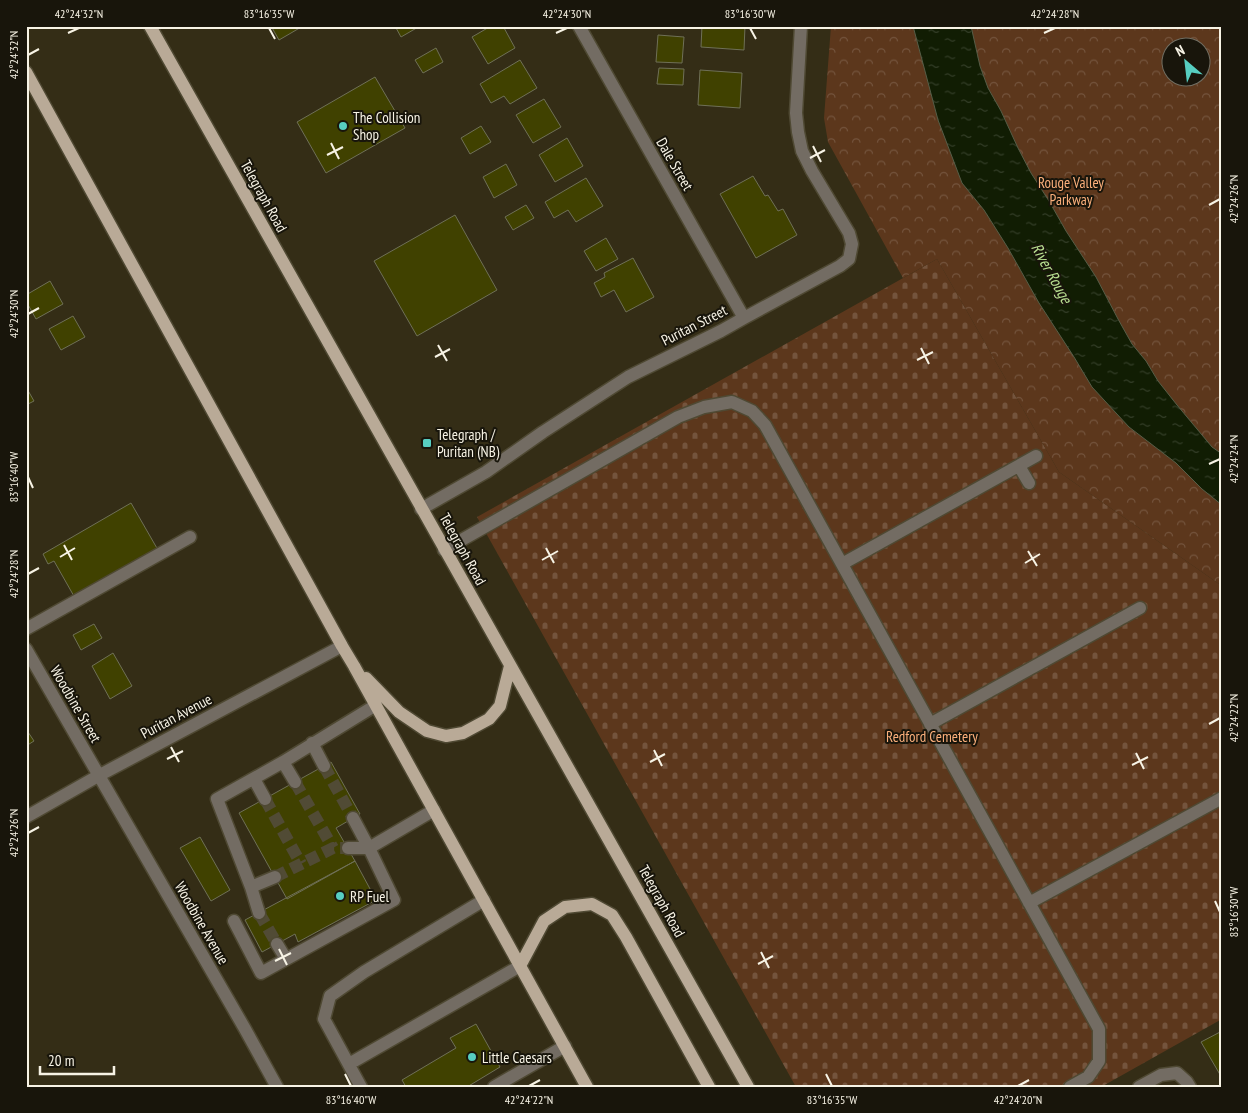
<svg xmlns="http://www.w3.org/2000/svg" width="1248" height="1113" viewBox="0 0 1248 1113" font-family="'PT Sans Narrow',sans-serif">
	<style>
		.cemetery { fill: url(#cemetery-stones) }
		.park { fill: url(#park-crowns); fill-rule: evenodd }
		.water { fill: url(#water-ripples); stroke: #565d47 }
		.building { fill: #404100; stroke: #6f7057 }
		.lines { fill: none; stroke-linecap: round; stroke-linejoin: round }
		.minor-tunnel { stroke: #514b35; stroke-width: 12; stroke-dasharray: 12 6; stroke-linecap: butt }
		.minor-casing { stroke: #4f4933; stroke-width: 15 }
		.major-casing { stroke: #4f4933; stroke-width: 15 }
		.minor { stroke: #736c63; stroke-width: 12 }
		.major { stroke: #b9aa97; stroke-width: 12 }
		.ticks { fill: none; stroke: #f7f3e5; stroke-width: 2 }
		.poi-dot { fill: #57cec1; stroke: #18150b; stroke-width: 2 }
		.labels { text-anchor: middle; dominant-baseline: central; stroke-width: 4; stroke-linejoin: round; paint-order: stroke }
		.poi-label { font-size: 15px; fill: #f7f3e5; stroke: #18150b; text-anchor: start }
		.street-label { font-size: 15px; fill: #f7f3e5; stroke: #18150b }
		.park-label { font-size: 15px; fill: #fcb07c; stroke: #18150b }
		.water-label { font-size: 16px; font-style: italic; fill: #bbe293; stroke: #18150b }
		.neatline { fill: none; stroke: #f7f3e5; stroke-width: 2 }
		.ticks-label { font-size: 12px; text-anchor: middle; fill: #f7f3e5 }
	</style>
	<defs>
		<pattern id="cemetery-stones" width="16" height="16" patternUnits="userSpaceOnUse" patternTransform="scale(1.25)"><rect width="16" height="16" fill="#5c371c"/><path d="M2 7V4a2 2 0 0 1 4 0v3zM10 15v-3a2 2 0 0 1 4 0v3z" fill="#74543d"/></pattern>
		<pattern id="park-crowns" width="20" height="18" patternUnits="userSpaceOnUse" patternTransform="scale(1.25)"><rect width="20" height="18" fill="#5c371c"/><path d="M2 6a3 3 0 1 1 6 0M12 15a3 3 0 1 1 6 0" fill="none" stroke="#74543d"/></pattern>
		<pattern id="water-ripples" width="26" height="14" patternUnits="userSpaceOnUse" patternTransform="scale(1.25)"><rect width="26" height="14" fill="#111d03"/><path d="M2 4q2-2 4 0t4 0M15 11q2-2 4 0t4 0" fill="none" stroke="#343e28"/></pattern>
	</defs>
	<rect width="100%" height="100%" fill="#342d16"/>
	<path class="cemetery" d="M937,259L1059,472L1222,586V1019L1101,1087H796L477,517Z"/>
	<path class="park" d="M831,26H1222V586L1059,472L937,259L903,278L828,142L824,118ZM1170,48H1200V78H1170Z"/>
	<path class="water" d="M913,26H971L980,66L988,88L1001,111L1018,148L1031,173L1049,201L1066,231L1096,277L1118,319L1132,344L1146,361L1158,381L1177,405L1212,447L1222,454V505L1202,489L1176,463L1129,427L1092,387L1074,357L1039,303L1008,248L984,210L962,183L938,120Z"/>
	<path class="building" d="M271,26H303L279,40Z
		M395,26H420L401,37Z
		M491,26H503L515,48L488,64L472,37Z
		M702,26H745L744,50L701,47Z
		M658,35L684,37L682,63L656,62Z
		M436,48L443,62L423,73L415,60Z
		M520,60L537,88L510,104L504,96L491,103L480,84Z
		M659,68L684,69L683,85L657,84Z
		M700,70L742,73L740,108L698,105Z
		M375,77L405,128L326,173L297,122Z
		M544,99L561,127L533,143L516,115Z
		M481,126L491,142L470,154L461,138Z
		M567,138L583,166L555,182L539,155Z
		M506,164L517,185L494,198L483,177Z
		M753,176L765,196L768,195L778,211L783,209L797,235L756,258L720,194Z
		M586,178L603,206L576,222L568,210L554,218L545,202Z
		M526,205L534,218L513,230L505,217Z
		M455,215L497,290L417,336L374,261Z
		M606,238L618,259L596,271L584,251Z
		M633,258L654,297L626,312L614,290L601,297L594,283L605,277L604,273Z
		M50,281L63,304L36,319L26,301V295Z
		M73,316L85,337L61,350L49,329Z
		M26,387L34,401L26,405Z
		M131,503L158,550L75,598L54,561L48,564L43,554Z
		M94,624L102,638L81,650L73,635Z
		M113,653L132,686L110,699L92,666Z
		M26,729L34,741L26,746Z
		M331,762L360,814L336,828L355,861L287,899L239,813Z
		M200,837L230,890L211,901L180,848Z
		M355,861L376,900L298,942L295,934L262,952L245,920Z
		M476,1024L500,1067L467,1087H406L402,1080L456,1048L450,1038Z
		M1222,1031V1078L1201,1042Z"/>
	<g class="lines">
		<path class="minor-tunnel" d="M324,766L353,818
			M295,782L333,848
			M265,799L301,864
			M275,877L333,848H348
			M259,913L277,944"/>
		<defs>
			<path id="minor" d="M579,26L744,318
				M1019,466L1029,483
				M421,509L486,472L543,432L628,377L721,331L744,318L840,266L849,259L852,244L849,233L812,171L802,151L798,132L796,113L801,26
				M444,550L678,417L704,407L732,402L752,411L765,425L1099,1029V1061L1088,1077L1070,1087
				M842,564L1036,456
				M26,629L190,537
				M26,649L245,1029L277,1087
				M930,724L1140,608
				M312,743L324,766
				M283,762L295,782
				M254,779L265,799
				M26,817L98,776L342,646
				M348,848H369L434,810
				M275,877L251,887L217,799L283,762L376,705
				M251,887L259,913
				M1029,903L1222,798
				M234,921L261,973L394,900L369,848L353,818
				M277,944L286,959
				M349,1064L520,966
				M361,1087L324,1019L330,996L364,972L484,900
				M494,1087L565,1046
				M1139,1087L1161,1075L1177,1073L1187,1082L1190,1087"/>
			<path id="major" d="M150,26L748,1087
				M26,72L342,646L354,666L587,1087
				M366,678L399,712L427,731L446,736L463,733L489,719L500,706L510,666
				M520,966L544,921L565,907L592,904L612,915L626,937L709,1087"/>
		</defs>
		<use href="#minor" class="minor-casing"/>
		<use href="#major" class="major-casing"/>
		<use href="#minor" class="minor"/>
		<use href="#major" class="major"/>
	</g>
	<path class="ticks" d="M269,28L275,39M750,28L756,39M68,33L79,28M556,33L567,28M1044,33L1055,28M28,55L39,49M331,143L339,159M813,146L821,162M327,155L343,147M810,158L825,150M1209,205L1220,199M28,314L39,308M438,345L447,361M921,348L929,364M435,357L450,349M917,360L933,352M1209,464L1220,459M28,477L33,488M64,545L72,560M546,548L554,563M1028,551L1037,566M60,557L75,548M542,560L558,551M1025,563L1040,554M28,574L39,568M1209,724L1220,718M171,747L179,762M654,750L662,766M1136,753L1144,769M167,759L183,751M650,762L665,754M1132,765L1148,757M28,833L39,827M1215,901L1220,912M279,949L287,965M761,952L769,968M275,961L291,953M758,964L773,956M345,1074L351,1086M826,1074L832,1086M529,1086L540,1080M1018,1086L1029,1080"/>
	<g class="poi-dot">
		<circle cx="343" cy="126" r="5"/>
		<rect x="422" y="438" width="10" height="10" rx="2.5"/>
		<circle cx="340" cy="896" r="5"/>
		<circle cx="472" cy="1057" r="5"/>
	</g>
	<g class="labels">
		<g class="poi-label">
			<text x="353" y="117">The Collision<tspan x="353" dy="17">Shop</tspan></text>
			<text x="437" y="434">Telegraph /<tspan x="437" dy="17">Puritan (NB)</tspan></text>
			<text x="350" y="896">RP Fuel</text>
			<text x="482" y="1057">Little Caesars</text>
		</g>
		<g class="street-label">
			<text transform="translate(675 164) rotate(60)">Dale Street</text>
			<text transform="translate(264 196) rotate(61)">Telegraph Road</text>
			<text transform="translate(694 325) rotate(-27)">Puritan Street</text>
			<text transform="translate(463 549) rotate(61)">Telegraph Road</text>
			<text transform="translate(76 704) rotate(60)">Woodbine Street</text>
			<text transform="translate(176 716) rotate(-28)">Puritan Avenue</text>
			<text transform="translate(662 901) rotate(61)">Telegraph Road</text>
			<text transform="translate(202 923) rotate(60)">Woodbine Avenue</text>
		</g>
		<g class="park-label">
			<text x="1071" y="182">Rouge Valley<tspan x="1071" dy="17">Parkway</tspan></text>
			<text x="932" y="736">Redford Cemetery</text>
		</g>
		<g class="water-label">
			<text transform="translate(1052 273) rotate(61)">River Rouge</text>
		</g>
	</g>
	<rect width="1248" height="1113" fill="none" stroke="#18150b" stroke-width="55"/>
	<g transform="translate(1186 62) rotate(332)"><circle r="24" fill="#18150b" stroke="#716e62"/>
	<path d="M0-4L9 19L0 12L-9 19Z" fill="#57cec1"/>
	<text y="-8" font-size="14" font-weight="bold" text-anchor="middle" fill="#f7f3e5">N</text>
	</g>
	<path d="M40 1066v8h74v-8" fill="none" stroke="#f7f3e5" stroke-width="2.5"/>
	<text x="48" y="1066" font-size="15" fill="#f7f3e5" stroke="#18150b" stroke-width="4" paint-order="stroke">20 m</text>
	<rect x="28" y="28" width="1192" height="1058" class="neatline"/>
	<g class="ticks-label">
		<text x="79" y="18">42°24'32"N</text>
		<text x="269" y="18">83°16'35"W</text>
		<text x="567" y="18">42°24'30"N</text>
		<text x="750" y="18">83°16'30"W</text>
		<text x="1055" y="18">42°24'28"N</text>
		<text transform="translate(14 55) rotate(-90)" y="4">42°24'32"N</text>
		<text transform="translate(1234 199) rotate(-90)" y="4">42°24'26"N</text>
		<text transform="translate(14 314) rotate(-90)" y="4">42°24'30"N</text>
		<text transform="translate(1234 459) rotate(-90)" y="4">42°24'24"N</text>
		<text transform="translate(14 477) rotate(-90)" y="4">83°16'40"W</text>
		<text transform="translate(14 574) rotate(-90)" y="4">42°24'28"N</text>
		<text transform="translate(1234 718) rotate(-90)" y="4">42°24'22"N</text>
		<text transform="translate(14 833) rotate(-90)" y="4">42°24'26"N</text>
		<text transform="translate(1234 912) rotate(-90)" y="4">83°16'30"W</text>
		<text x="351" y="1104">83°16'40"W</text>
		<text x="529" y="1104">42°24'22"N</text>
		<text x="832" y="1104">83°16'35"W</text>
		<text x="1018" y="1104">42°24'20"N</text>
	</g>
</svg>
